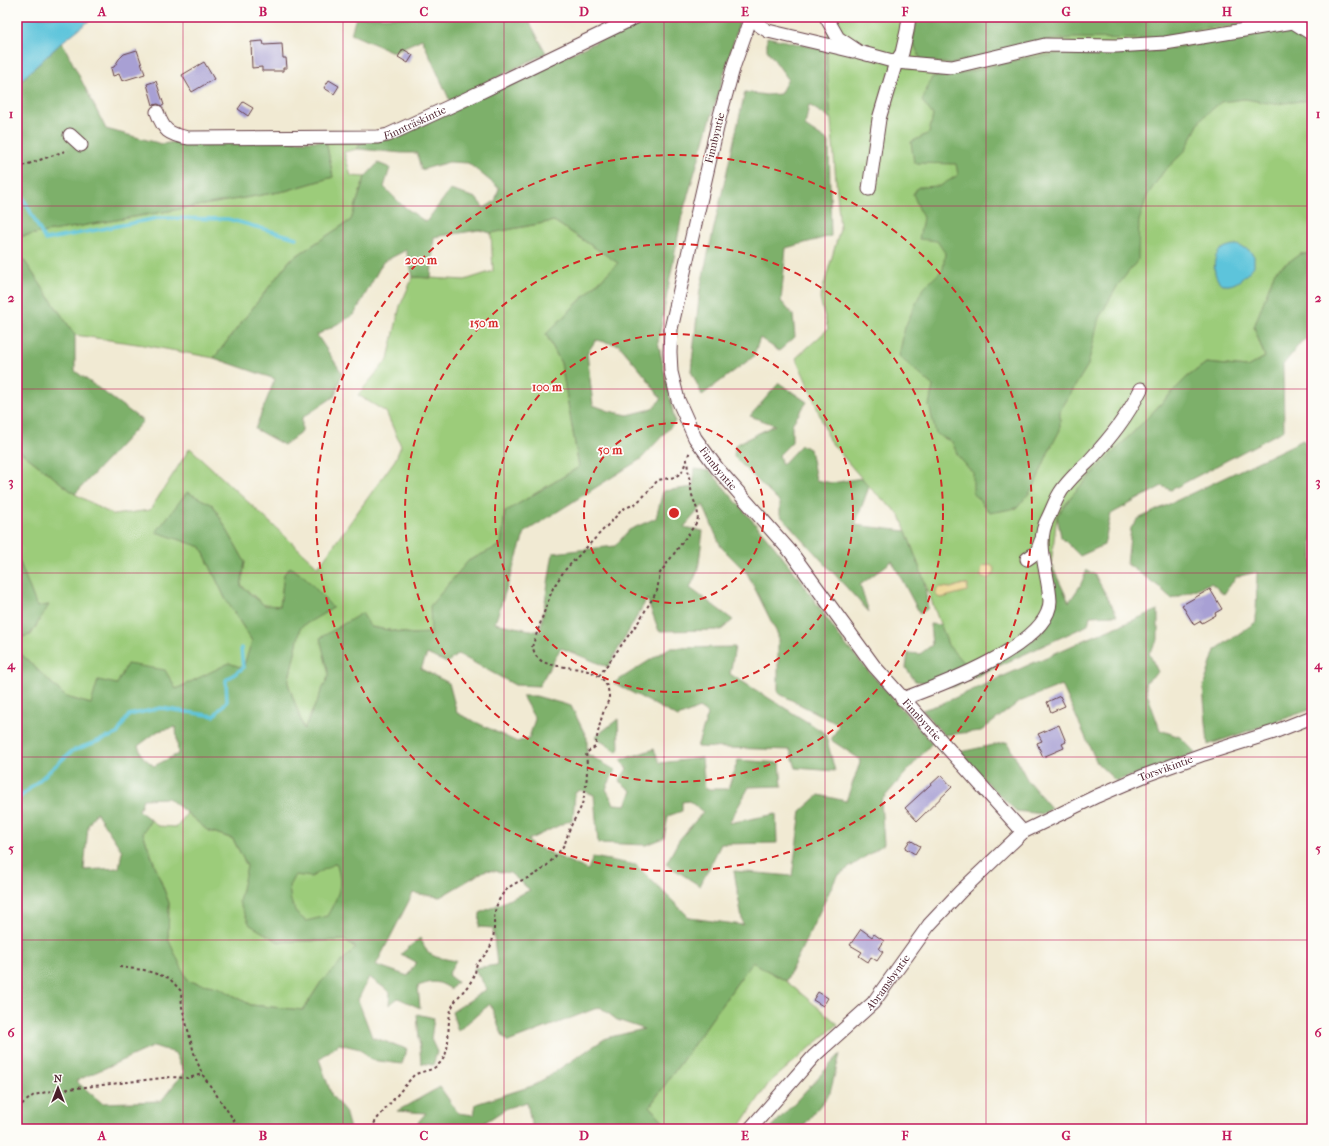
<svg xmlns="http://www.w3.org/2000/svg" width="1329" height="1146" viewBox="0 0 1329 1146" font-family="'IM FELL French Canon',serif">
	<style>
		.green { fill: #9ccc7a; stroke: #737652 }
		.forest { fill: #7db06a; stroke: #64684a; fill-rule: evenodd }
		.sand { fill: #eeda9e; stroke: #9c7c64 }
		.water { fill: #5dc4db; stroke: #547283 }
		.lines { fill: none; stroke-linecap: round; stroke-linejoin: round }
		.stream { stroke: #5dc4db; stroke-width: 3.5 }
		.building { fill: #a8a0d4 }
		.minor-casing { stroke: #633d44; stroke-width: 15 }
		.path { stroke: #633d44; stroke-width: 2; stroke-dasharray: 3 3; stroke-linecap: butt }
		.minor { stroke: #fff; stroke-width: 13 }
		.grid { fill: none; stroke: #c2185b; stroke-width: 1; stroke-opacity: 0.55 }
		.ring { fill: none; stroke: #d62828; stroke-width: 2; stroke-dasharray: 7 5 }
		.labels { text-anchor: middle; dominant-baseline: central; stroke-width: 3.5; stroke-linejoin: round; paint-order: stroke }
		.street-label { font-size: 11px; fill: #4a1f2b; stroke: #fdfcf7 }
		.centre { fill: #d62828; stroke: #fdfcf7; stroke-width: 2 }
		.ring-label { font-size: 12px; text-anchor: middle; font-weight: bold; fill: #d62828; stroke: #fdfcf7; stroke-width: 3.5; stroke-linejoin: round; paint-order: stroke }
		.neatline { fill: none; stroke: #c2185b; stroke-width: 1.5 }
		.grid-label { font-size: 13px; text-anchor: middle; font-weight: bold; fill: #c2185b }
	</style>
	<rect width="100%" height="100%" fill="#fdfcf7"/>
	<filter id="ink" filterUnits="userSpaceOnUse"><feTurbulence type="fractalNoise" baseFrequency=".025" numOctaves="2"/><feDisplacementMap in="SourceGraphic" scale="8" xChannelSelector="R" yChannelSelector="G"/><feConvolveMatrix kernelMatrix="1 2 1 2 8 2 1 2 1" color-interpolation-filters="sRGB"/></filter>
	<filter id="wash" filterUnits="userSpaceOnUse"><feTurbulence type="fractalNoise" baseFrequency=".012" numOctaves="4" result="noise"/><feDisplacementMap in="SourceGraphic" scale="16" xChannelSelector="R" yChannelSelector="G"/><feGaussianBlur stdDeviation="0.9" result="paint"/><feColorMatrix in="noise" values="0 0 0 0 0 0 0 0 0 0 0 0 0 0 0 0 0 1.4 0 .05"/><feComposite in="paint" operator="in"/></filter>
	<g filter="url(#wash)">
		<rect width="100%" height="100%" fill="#f1ead3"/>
		<path class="green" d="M828,17H1312V254H1300L1254,327L1265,357L1247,367L1206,363L1186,378L1073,494L1057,516L1051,564L1052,615L1047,635L962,684L900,515L869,487L829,440L811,392L796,358L828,329L820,299L840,229L827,71Z
			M326,141L361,143L357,149L344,152L351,176L365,177L351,220L290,260L214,358L144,345L75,335L17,250V237L285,191L333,177Z
			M554,221L618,263L546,334L561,363L579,467L505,512L501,545L468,561L431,633L412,634L371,627L329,675L304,730L288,683L301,626L333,608L284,574L280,606L264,605L241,585L245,562L213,505L201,547L225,598L252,641L243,668L229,664L176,689L117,684L91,704L66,697L20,653L17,652V638L31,635L48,605L37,607L19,561L17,560V449L75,494L113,515L150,510L190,448L318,567L395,460L401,446L386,412L358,395L388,359L400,306L413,277L465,280L493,271L491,233Z
			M422,740L315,941L344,940L356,948L321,982L303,1010L251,1005L218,987L188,982L168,939L169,903L143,833L151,820L158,826L177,827L187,813L207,830L233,839L247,866Z
			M752,962L786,981L838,1024L769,1083L738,1129H670L650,1106Z"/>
		<path class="forest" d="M356,17H527L546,53L450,101L422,39L393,52L351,34Z
			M651,17H741L682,215L658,342L675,422L641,459L525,532L495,623L540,632L553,553L615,546L629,530L656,518L663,491L693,487L695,469L710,471L773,545L799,578L843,642L932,743L881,801L884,844L837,876L786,981L752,962L650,1106L670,1129H532L527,1102L507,1108L475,1129H412L426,1113L397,1111L440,1087L458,1113L474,1115L476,1104L535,1085L606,1038L644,1029L617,1020L600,1007L508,1042L503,1037L490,1004L458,1031L452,1012L487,989L474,968L497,965L493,928L479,927L480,913L530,890L510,873L486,870L440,897L413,893L376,965L408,976L416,962L401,954L420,938L428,953L436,957L456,961L448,975L457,982L451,989C437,980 433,981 418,986L420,1008L398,998L389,1005L390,992L369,977L358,1000L372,1037L407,1049L402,1064L371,1060L360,1049L339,1044L319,1059L332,1096L345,1111L350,1129H17V652L20,653L66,697L91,704L98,680L117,684L127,664L165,670L176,689L229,663L243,668L252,641L225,598L201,547L156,532L187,492L213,505L245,562L241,586L264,605L280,606L284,574L290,567L305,577L333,608L301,627L288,683L304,729L329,675L320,638L362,613L371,627L412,634L431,633L430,606L468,561L501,545L505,512L579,467L561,363L546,334L618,263L554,221L491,233L479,230L434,237L431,278L413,277L406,250L383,262L354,315L317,335L342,373L335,396L302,418V432L284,445L255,429L275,379L214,358L290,260L351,220L365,177L378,163L390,168L384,187L403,206L426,222L450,190L476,198L484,208L495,201L499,188L468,163L449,162L421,170L417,153H402L357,149L361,143L550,63ZM596,340L619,345L646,377L661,399L652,409L628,415L609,411L593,405L587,353ZM703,505L721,547L747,573L778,635V693L839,725L831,740L861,760L846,801L819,795L801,811L792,876L734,871L743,925L690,918L636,865L593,857L588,870L532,845L528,840L573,819L575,793L580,790L594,795L598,843L646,845L664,838L668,816L682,811V802L689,801L703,812L679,840L666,864L700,886L721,844L777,843L776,814L729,823L749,787L782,786L780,763L738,760L728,789H705L702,758L660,763L654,749L621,760L627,769L619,781L632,791L626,805L614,804L606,789L615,770L587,754V738L571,706L536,696H522L535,719L529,738L517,742L457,713L449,683L421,669L427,654L447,663L458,654L515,685L539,686L561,648L608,667L647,599L659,631L721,630L733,620L690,588L698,570L703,531L684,527ZM176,727L178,754L154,766L143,757L138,746L158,731ZM168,798L187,813L207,830L233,839L247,866L239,902L250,925L279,942L344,940L356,947L321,982L303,1010L251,1005L218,987L188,981L168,939L169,903L143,833L151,820L139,811L143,799ZM96,812L122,851L119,868L84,870L88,826ZM336,863C344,886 338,896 327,916L306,921L296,913L291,901L289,886L295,875L311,877ZM154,1046L175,1053L184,1072L161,1101L102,1103L76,1081Z
			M917,17H1284L1241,25L1199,28L1169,37L1149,39L1074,38L1041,41L951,64L921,60L913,42Z
			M1276,30L1293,32L1312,39V100L1274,104L1245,99L1221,102L1201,119L1185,151L1164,171L1147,196L1139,221L1138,260L1118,285L1099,318L1088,365L1060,411V430L1048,453L1034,487L1017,508L990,513L973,493V473L958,456L952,442L936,434L929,405L933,386L899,356L905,327L922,290L943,269L945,253L937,241L919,239L923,218L913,194L918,187L940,186L958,175L956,164L914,163L911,142L929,133L933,115L922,101L932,77L959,74L1026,58L1074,52L1158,51Z
			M767,37L826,50L831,119L809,105L805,126L829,142L831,236L786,248L781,301L793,315L795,337L779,351L760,338L753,357L702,395L691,371L700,289L745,92L766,95L780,94L788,79L767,50Z
			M62,42L106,129L162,144L175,142L192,141H326L333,177L285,191L17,237V84Z
			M17,250L75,335V371L143,421L75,494L17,449Z
			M1300,254H1312V337L1301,342L1283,365L1284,430L1171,490L1162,486L1111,514L1104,545L1080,556L1061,537L1057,516L1073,494L1186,378L1206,363L1247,367L1265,357L1254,327L1275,271Z
			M779,383L807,402L792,424V442L779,455L782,465L801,445L810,449L816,480L832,483L862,478L869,487L855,525L906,531L924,580L928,608L920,614L892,561L860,585L869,612L780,515V503L734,457L735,445L775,425L750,416Z
			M1303,440L1312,449V709L1208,745L1203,688L1215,650L1256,622L1257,572L1236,577L1224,594L1211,583L1172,599L1158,586L1127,564L1131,528L1138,519Z
			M17,560H19L37,607L49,605L30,635L17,638Z
			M1051,564L1069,602L1080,586L1087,570L1095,575L1117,615L1090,616L1088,625L953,687L915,681L906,668L908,653L920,654L932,645L930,624L941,625L948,645L973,674L996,659L1040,636L1052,615Z
			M1158,610V640L1149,653L1158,672L1145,683L1148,696L1160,730L1180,737L1196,753L1116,781L1097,763L1062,685L1019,702L981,731L944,735L922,710L941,704L1089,638Z
			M735,647L730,674L825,733L835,771L796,768L790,750L697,747L708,714L699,708L678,717L614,683L669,648Z
			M618,719L619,748L617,752L595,737Z
			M1007,742L1028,781L1051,808L1043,814L1016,811L981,777L960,752Z
			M417,1014L434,1018L431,1039L437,1052L433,1065L421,1063Z
			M840,1054L830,1093L801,1129H770Z"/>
		<path class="sand" d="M991,565L995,570C994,576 987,581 981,577V570L983,566Z
			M963,584L968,585L967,591L941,598L938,597L936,595V591L939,587L951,588Z"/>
		<path class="water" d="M17,17H94L62,42L17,84Z
			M1237,245L1249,250L1254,256V266C1248,273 1239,284 1229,285C1212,288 1210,255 1222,249C1227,246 1232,245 1237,245Z"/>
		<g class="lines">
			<path class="stream" d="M17,186L45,240L158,218L228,219L296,238
				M17,800L72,751L117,734L129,715L161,708L214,716L227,701L226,680L243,668L241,648"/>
		</g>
		<g id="blocks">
			<path class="building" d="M263,41L264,45L282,44L283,58H286L287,68H283V71H262V67L252,68L251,42Z
				M403,49L413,55L408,63L398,57Z
				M137,50L145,74L122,81L119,74L113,76L111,68L114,67L119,59L124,54Z
				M204,62L214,79L192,92L182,75Z
				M329,80L339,86L334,94L324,88Z
				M156,81L164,105L162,106L158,104L153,105L147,84Z
				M243,102L253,108L248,116L238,109Z
				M1210,589L1222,609L1215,613L1216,615L1202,623L1201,621L1194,625L1182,605Z
				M1060,696L1065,706L1051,712L1047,702Z
				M1059,725L1066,742L1062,744L1064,748L1043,757L1037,743L1042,741L1038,734Z
				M941,775L952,787L917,821L905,808Z
				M910,840L920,846L915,854L905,848Z
				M861,929L872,937L874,934L884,941L879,949L883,952L877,961L871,957L868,962L859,956L862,952L850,945Z
				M818,992L828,998L823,1006L813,1000Z"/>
		</g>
	</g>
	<g filter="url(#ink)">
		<use href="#blocks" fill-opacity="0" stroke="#633d44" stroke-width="1"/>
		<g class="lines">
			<defs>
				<g id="minor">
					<path id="s1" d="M751,17L734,65L719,119L671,329L670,352L671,372L678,400L695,438L717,468L790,551L874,666L1023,832"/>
					<path d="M757,17L760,26L768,31L853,51"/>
					<path d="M826,17L838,38L859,52L896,62L952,67L1045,45L1116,46L1165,43L1293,22L1299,17"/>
					<path d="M1293,22L1312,34"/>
					<path id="s2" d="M157,112C164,131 168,134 188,138L378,137L388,135L466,99L636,17"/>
					<path d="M70,135L81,145"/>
					<path d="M869,189L879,119L896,62L902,53L907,31L909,17"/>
					<path d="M1027,559L1037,552L1041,541"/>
					<path d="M902,699C938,686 1050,645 1050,601C1049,573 1034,543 1048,518C1052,510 1055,501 1060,493C1067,481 1080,470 1090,460C1111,437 1127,417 1141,389"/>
					<path id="s3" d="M750,1129L814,1056L873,1003L929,925L961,891L1023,832L1097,796L1146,775L1204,754L1274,732L1312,717"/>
				</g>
			</defs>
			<use href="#minor" class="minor-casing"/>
			<path class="path" d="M17,168L68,150
				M599,676L639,621L657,591L660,573L697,522C700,512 695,505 692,495C690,483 688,472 687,460
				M119,967L144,970L169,978L181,991L182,1007L194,1053L202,1074L240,1129
				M17,1108L34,1095L51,1091L171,1077L189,1078L202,1074
				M371,1129L377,1119L414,1075C423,1070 432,1072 440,1063C454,1048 444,1023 453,1005C458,995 468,988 473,978C476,974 475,968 477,964C483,956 489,953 492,942C497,925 490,917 500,898C512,878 529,882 544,868C550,863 562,849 565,843C567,838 568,833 570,828C573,821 578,814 581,807C587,790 588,770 586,753L595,747C598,733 600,720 605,708C607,704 609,700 609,696C607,658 552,674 538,658C535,656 534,650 532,647L547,604L553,588L564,571L623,509L635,504L642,498L658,480L675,477L682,472L690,451"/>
			<use href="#minor" class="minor"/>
		</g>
	</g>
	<path class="grid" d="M183,17V1129M343,17V1129M504,17V1129M664,17V1129M825,17V1129M986,17V1129M1146,17V1129M17,206H1312M17,389H1312M17,573H1312M17,757H1312M17,940H1312"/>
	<g class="ring">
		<circle cx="674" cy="513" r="90"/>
		<circle cx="674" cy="513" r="179"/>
		<circle cx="674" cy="513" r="269"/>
		<circle cx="674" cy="513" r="358"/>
	</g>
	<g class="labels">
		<g class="street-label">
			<text stroke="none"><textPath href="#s2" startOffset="273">Finnträskintie</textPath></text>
			<text transform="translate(715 138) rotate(-76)">Finnbyntie</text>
			<text stroke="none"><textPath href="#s1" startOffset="474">Finnbyntie</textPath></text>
			<text stroke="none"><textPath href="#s1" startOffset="798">Finnbyntie</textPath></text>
			<text stroke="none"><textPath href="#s3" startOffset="561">Torsvikintie</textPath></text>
			<text stroke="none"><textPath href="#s3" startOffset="202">Abramsbyntie</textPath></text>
		</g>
	</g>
	<circle cx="674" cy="513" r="6" class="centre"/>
	<g class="ring-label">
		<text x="421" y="264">200 m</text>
		<text x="484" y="327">150 m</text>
		<text x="547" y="391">100 m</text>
		<text x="610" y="454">50 m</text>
	</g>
	<rect width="1329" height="1146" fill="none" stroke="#fdfcf7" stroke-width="44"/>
	<g transform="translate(58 1088)" stroke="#fdfcf7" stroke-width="3" paint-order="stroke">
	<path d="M0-3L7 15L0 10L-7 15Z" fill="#4a1f2b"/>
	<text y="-6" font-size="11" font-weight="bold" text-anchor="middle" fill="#4a1f2b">N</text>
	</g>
	<rect x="22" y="22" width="1285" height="1102" class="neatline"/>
	<g class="grid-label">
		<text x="102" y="16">A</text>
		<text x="263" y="16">B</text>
		<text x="424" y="16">C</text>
		<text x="584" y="16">D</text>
		<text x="745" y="16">E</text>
		<text x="905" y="16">F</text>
		<text x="1066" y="16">G</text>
		<text x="1227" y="16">H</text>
		<text x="11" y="118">1</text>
		<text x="1318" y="118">1</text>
		<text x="11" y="302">2</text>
		<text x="1318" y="302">2</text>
		<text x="11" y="486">3</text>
		<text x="1318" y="486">3</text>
		<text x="11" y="669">4</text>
		<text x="1318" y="669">4</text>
		<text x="11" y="853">5</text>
		<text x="1318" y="853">5</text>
		<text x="11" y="1037">6</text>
		<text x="1318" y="1037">6</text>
		<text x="102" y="1140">A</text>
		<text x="263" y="1140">B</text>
		<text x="424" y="1140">C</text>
		<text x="584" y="1140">D</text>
		<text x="745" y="1140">E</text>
		<text x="905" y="1140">F</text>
		<text x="1066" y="1140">G</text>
		<text x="1227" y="1140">H</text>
	</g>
</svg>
